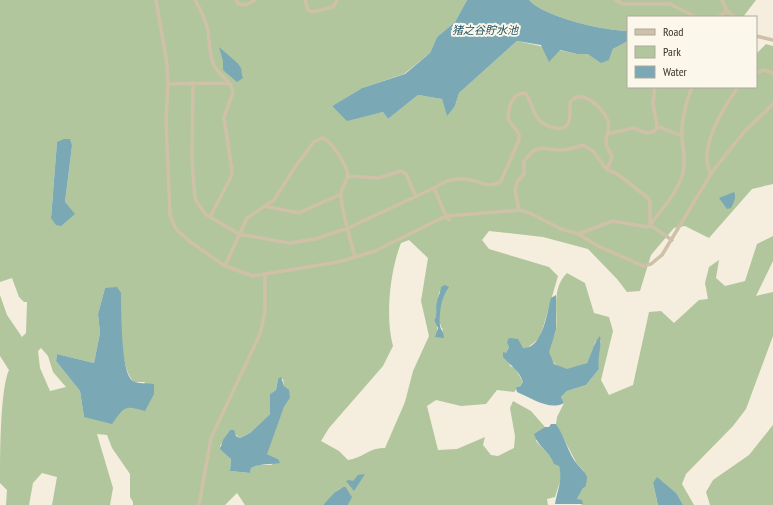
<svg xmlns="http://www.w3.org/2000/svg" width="773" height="505" viewBox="0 0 773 505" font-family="'PT Sans Narrow','Noto Sans JP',sans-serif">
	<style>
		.green { fill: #b1c69c; fill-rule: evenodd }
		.water { fill: #7aa8b5 }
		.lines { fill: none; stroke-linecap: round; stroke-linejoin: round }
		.minor { stroke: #cfc0a8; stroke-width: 3.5 }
		.labels { text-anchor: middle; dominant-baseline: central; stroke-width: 4; stroke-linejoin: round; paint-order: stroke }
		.water-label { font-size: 11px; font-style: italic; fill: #1a5061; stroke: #fcf7eb }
	</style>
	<rect width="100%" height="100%" fill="#f5eede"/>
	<path class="green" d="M0,0H467L455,22L437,37L430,53L404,74L362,88L332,106L347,120L383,112L388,119L418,95L442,99L447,115L455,106L459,93L517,41L577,54H588L609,60L613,49L628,41V87H756V54L766,44L773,46V184L752,189L709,238L685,226L674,228L651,255L640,291L627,292L617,279L588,249L543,237L489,231L482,240L489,249L549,267L558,276L540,338L527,348L509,347L506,353L510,366L515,368L523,382L514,392L497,390L486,404L461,406L436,400L427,406L438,450L457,449L485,437L483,445L491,455L498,456L514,448L515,436L510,408L513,401L531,411L545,427L536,441L559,466L562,475L555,497L547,499L548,505H348C353,494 351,496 346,487C334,488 331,500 323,505H245L237,493L225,505H133V502L130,497V474L112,448L107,435L97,434L113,488L110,505H52L57,477L42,473L33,483L29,505H6L7,490L0,483C0,457 0,389 9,370L0,356V295L7,315L22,337L26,333L27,302H24L19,297L12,278L0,282ZM57,142L72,146L65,202L51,217ZM409,240L428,258L421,301L429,336L413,371L405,402L385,448C370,447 363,458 348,460L339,451L321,441L329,428L383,366L393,346C385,317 390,271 401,243ZM448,287C441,298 435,319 443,330L437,334V325L434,320L436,316L439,292ZM105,288L121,293C122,315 118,366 134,382H145L128,407L84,417L80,391L56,361L57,354L94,363L100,333L98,314ZM41,348L48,356L53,372L66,387L50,391L40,368L38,351ZM278,379H283L284,386L290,398L284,407L267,450V454L278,459L271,465H258L251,468L250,473L230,471L231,459L220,446L230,430L240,438L250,433L270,414V394L276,390Z
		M529,0H756L743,17H628V31C605,31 544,17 529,0Z
		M773,236V261L756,296L773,292V336L746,409L733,426L686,474L682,484L694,505H683L677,494L653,483L658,505H582L577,499L583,488L584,471L577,464L556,424L557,417L564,403L561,397L567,391L586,385L599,369L597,358L601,340L595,342L593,353L587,363C581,365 575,368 569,369C559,370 548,360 549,350C549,343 555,337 556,330C558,310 551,289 567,273L585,283L594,313L609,317L613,331L601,380L609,395L633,385L649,312L661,311L674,323L699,300L708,299L705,283L709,267L719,260L716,278L725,286L745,281L757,244Z
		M773,425V505H710L706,492L713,480L749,455Z"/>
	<path class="water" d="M467,0H529C544,17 605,31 628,31V41L613,49L609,60L601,63L588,54H577L560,50L549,62L541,45L517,41L459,93L455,106L447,116L442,99L418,95L388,119L383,112L347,121L332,106L362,88L405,74L430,53L437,37L455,22Z
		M219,47C226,54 236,60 241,68C242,71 241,74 243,78L237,82L223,70V61Z
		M64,139H70L72,146L65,202L75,214L61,226L56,225L51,218L57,142Z
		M734,192C737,197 733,204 731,208L727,209L719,198Z
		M445,285L449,287C441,298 439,312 440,326C441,330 444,333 444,338L435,337L438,328L434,320C438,314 435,309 437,302C438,296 441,291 441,287Z
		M117,287L121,293C122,309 120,373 133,381C137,384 148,383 154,384V394L145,411C124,405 125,406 112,424L84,417L80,391L56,361L57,354L94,363L100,333L98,314L105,288Z
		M556,295V330L549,352L554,364L567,369L587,363C592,354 593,344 600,336C602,346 597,357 599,369L586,385L567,391L561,397L564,403C550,411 531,398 517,392L516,388L520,386L523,382C519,370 511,366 503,357V352L506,353L509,347L507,342L509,338L518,339L523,348C543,349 547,312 551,298Z
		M281,377L284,386L289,390L290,398L284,407L267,454L278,459L280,463C270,465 260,463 251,468L250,473L230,471L231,459L220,449L223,440L230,430H234L236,436L240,438L250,433L270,414V394L276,390L278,379Z
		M551,424H556C565,437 568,453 577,464C581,469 585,471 587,477C587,480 586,483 586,486L583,488L577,499L582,500L583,504H555C557,491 563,480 559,466L554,464C550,452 538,447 534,434L545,427H549Z
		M365,474L354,491L346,481L349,480L353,481L358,475Z
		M657,477L677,494L683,505H658L653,483Z
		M343,487H346L352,497L348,505H323L335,492Z"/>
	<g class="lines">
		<path class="minor" d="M156,0L167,64L168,84L166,119L170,215L176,229L189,241L225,266L253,276L338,262L355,257L375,251L440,219L446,216L449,220
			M195,0C201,10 206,20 208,31C210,43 209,54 214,65C218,75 232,81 233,92L224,117L232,171L231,177L210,217
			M236,0L239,4L246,5L255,0
			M305,0L308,10L312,12L333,7L337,0
			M615,0L623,4H670L696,17
			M722,0L727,11L735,17
			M718,17L727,11
			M756,36L773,40
			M756,73L764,70L773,73
			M193,83L192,159L195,199L205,214L239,234L289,243L315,239L348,228L434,188
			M168,84L229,83
			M657,126L682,136
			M607,134L633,128L646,133L655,131L657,126L653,103L655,87
			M607,170L612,157C611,152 606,148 606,143C605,136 611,128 608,121C603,109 583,87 570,102C570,109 571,117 568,124C562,134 541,125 537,117C533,111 531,103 528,97L525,93C510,94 509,108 508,119L519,134V140L501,181C489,190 478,180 465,179C455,178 443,182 434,188L446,216L519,210L530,213L561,229L578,234L598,246L643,266L651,264L662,255L712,172L744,132L773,104
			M711,175C709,169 706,162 707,156C708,132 725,106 738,87
			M348,176L378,178L401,171L406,174L416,197
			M264,206L299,213L341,194
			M519,210L515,190L517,182L524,174V161L533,151C542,145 553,151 564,150C570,149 577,147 583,145L593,151L607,170L616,173L647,197L650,202V225
			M650,225L672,240
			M578,234L613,221L647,227L650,225C661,210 679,191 683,172C686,161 683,150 682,138C681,122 686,102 692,87
			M225,266L247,218L274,200L295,167L314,142L322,138C331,140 344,162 347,171C350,180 341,186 341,194C342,215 350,237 355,257
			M199,505L211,438L260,334L265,312V275"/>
	</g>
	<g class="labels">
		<g class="water-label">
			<text x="485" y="30">猪之谷貯水池</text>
		</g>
	</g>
	<rect x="627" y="16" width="130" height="72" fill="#fcf7eb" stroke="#afa89d"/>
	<rect x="635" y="29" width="20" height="6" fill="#cfc0a8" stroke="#afa89d"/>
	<text x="663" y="36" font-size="12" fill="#3b3129">Road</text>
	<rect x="635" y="46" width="20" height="12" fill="#b1c69c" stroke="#afa89d"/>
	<text x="663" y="56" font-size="12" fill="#3b3129">Park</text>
	<rect x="635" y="66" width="20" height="12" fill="#7aa8b5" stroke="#afa89d"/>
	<text x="663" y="76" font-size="12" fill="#3b3129">Water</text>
</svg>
